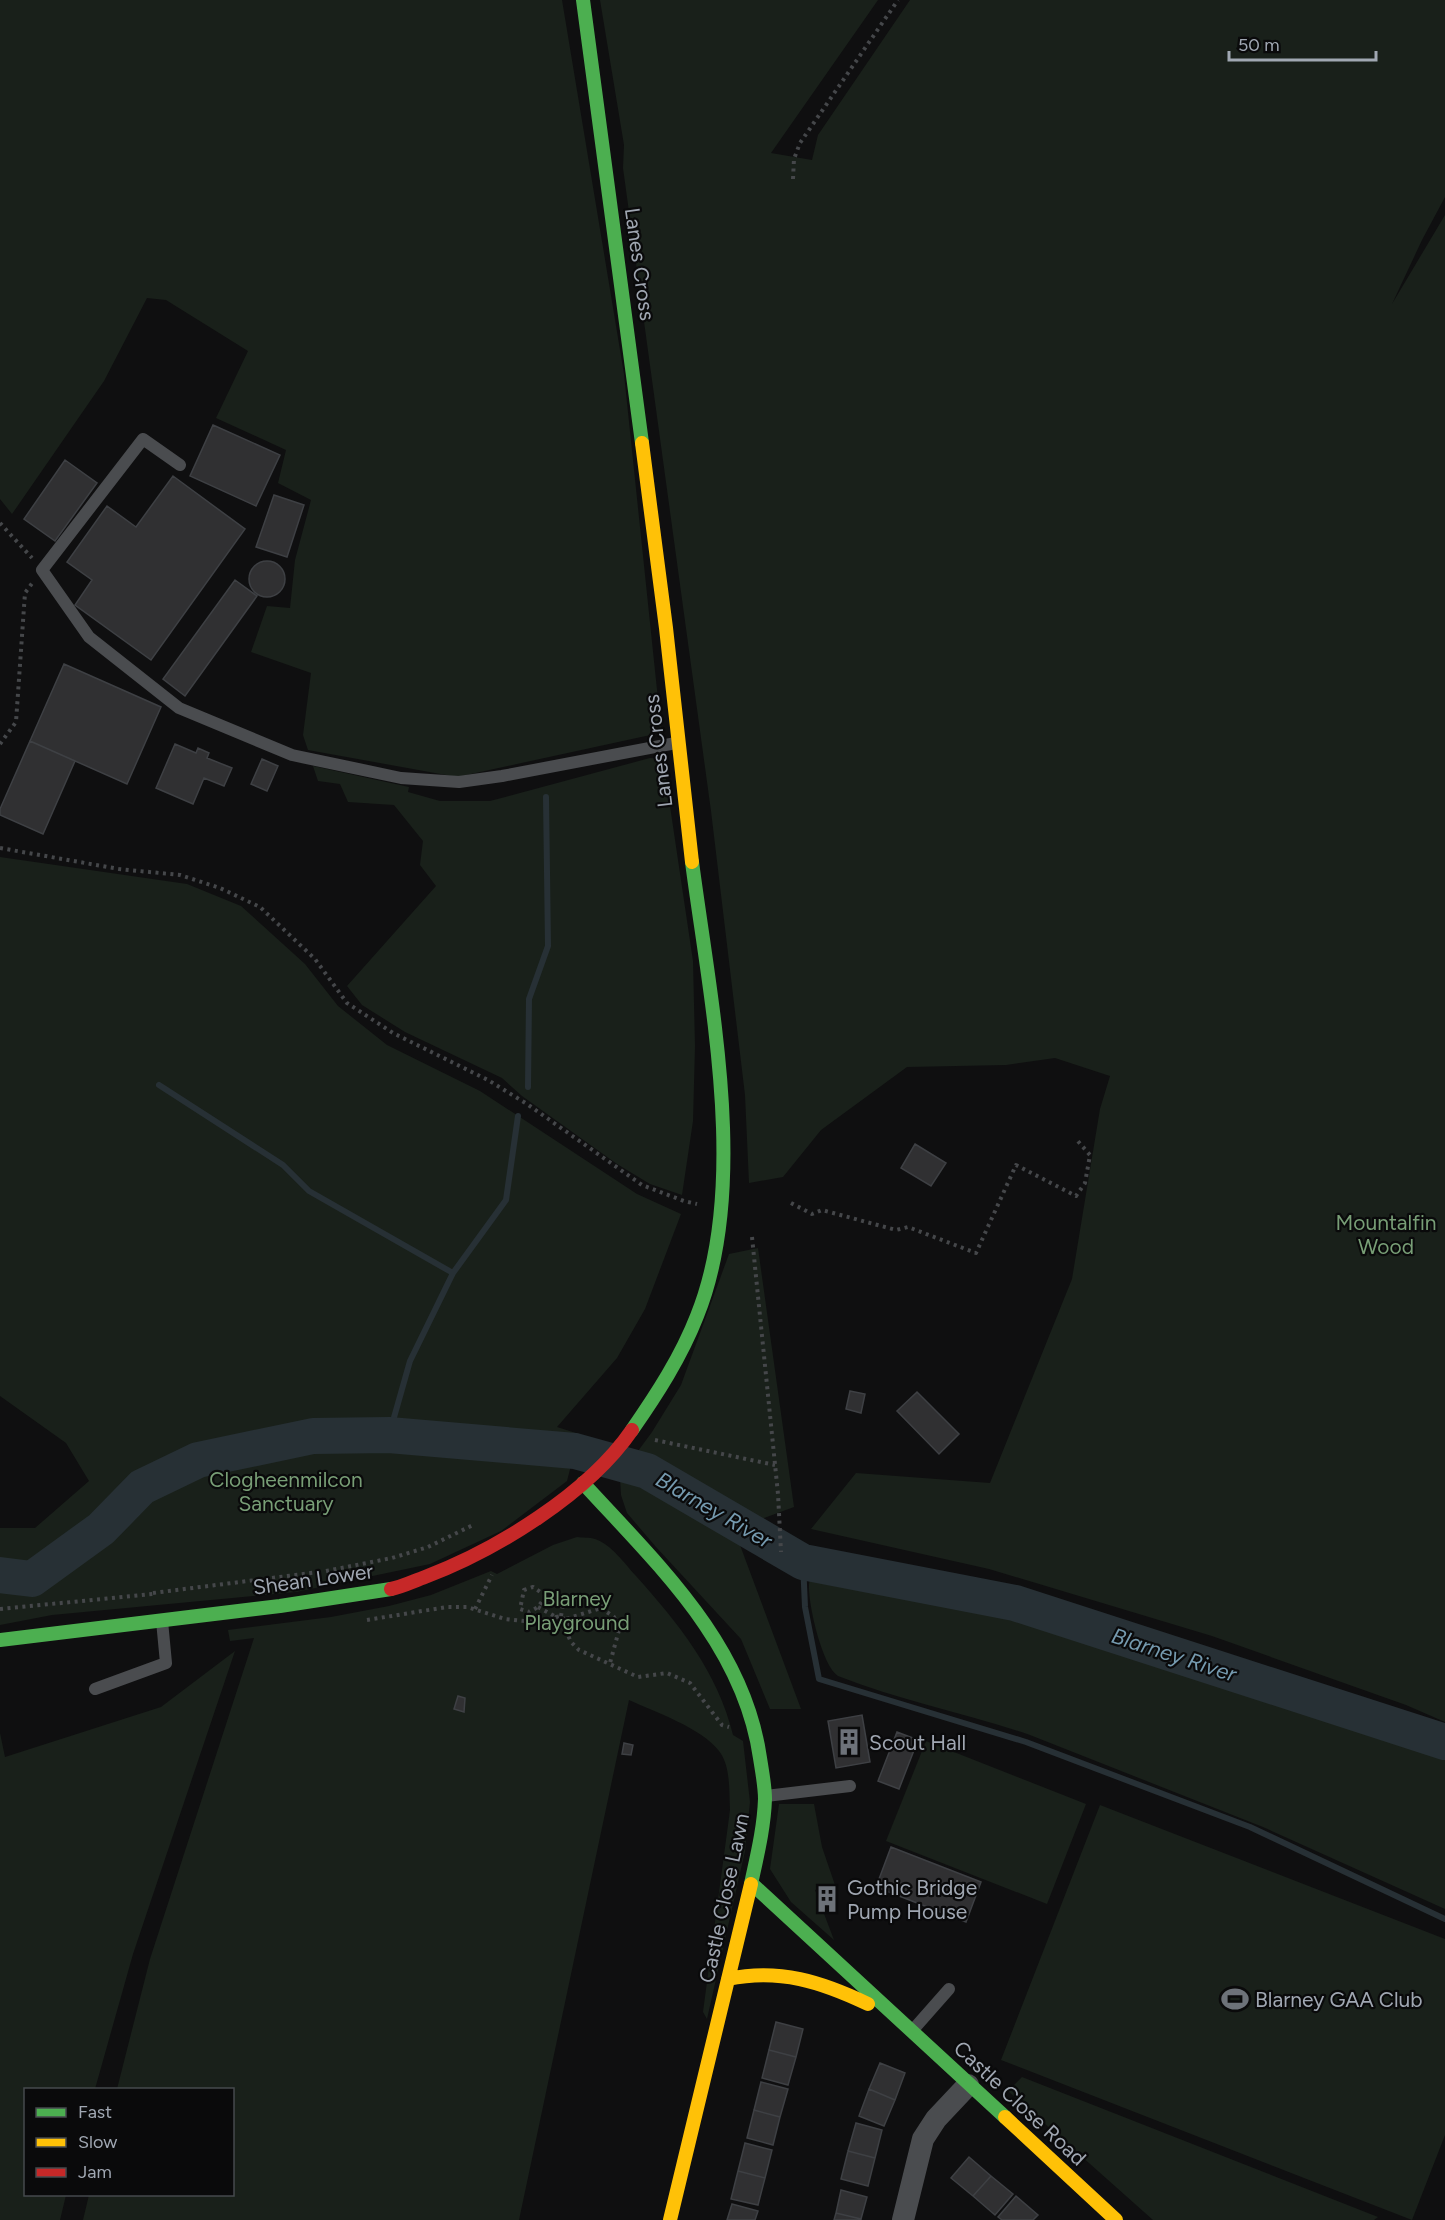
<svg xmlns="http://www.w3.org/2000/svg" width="1445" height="2220" viewBox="0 0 1445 2220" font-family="Figtree,sans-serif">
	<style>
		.green { fill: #19201a }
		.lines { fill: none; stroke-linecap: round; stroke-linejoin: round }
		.stream { stroke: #273035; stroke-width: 6 }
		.river { stroke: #273035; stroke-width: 36 }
		.building { fill: #303032; stroke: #3e4044; stroke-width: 1.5 }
		.path { stroke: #45474a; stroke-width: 4; stroke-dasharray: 3 4.5; stroke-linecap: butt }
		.lane { stroke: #4a4c4f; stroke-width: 12 }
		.street { stroke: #4a4c4f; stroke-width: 22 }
		.fast { stroke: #4caf50; stroke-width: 14 }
		.slow { stroke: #ffc107; stroke-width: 14 }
		.jam { stroke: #c62828; stroke-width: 14 }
		.labels { text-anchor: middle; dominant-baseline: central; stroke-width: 4.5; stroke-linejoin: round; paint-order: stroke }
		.street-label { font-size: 21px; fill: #a0a7b2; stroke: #0a0a0b }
		.park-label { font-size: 21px; fill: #789e76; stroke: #0a0a0b }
		.poi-label { font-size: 21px; fill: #a0a7b2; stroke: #0a0a0b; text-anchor: start }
		.water-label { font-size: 22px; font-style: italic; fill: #759aaf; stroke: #0a0a0b }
	</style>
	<rect width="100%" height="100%" fill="#0f0f10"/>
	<path class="green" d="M0,0H562L624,374L661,728L655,734L457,777L308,750L303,735L311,673L251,652L267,606L290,608L295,560L311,500L278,483L286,450L216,418L248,351L166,300L147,298L104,381L12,514L0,499Z
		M600,0H878L771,153L812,160L818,135L910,0H1445V197L1422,240L1392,304L1445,215V1722L1406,1705L1212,1636L989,1569L811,1529L856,1473L990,1483L1072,1279L1100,1109L1110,1076L1055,1058L1006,1065L907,1067L821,1130L783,1177L749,1183L745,1095L711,811L623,168L624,145Z
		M650,758L663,759L693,961L695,1046L693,1121L682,1195L650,1184L617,1164L522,1096L502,1078L405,1032L362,1005L347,986L436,886L420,865L423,841L394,805L348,802L340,784L318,781L313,766L409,787L408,792L440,801H490Z
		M0,857L187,884L241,906L305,964L338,1006L387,1045L480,1091L637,1194L681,1214L645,1309L617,1358L557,1427L579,1434L567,1481L501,1531L430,1564L296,1592L52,1615L0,1625V1528H35L89,1481L66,1443L0,1396Z
		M758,1248L794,1507L734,1529L801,1709H770L741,1639L656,1547L627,1513L621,1495L620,1477L627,1466L652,1432L681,1385L729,1254Z
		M577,1537C582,1538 590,1537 595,1539C612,1545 624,1563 636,1576C678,1623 718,1672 733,1735L743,1741L750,1802L745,1851L707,2019L703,2012L730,1810C729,1792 731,1766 719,1751C702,1728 655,1712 629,1700L519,2220H83L89,2195L232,2194V2090L117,2089L150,1959L254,1638L230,1641L228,1630L331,1617L389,1606L431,1595L491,1571L497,1574L553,1545Z
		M821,1570L1059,1625L1131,1649L1206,1666L1339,1723L1445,1759V1909L1263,1827L1030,1735C966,1713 901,1701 838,1676C822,1666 808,1604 809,1585C809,1581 812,1576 814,1572Z
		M235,1651L133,1954L95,2089L26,2090V2194L66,2195L60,2220H0V1733L5,1757L161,1707Z
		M926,1741L1086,1804L1047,1904L886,1841Z
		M779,1804H814L822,1847L835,1885L815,1890L834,1940L791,1902L770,1869Z
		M1100,1805L1445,1939V2135L1412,2220L1001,2060Z
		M1022,2077L1378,2217L1374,2220H1153L1008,2091Z"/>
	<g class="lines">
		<path class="stream" d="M159,1085L283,1165L309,1191L453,1273
			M528,1087L529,999L548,946L546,797
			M389,1435L410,1361L453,1273L506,1200L518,1116
			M803,1562L805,1607L819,1679L1026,1742L1250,1827L1445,1919"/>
		<path class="river" d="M0,1575L32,1579L101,1529L142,1487L198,1460L313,1436L389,1435L575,1451L647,1471L803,1562L1015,1603L1445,1742"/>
	</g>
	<path class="building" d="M213,425L280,455L256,506L190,476Z
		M65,460L97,483L55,541L24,519Z
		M173,476L245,529L151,660L75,605L92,580L67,562L107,506L136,527Z
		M274,495L304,505L287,557L256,547Z
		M249 579a18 18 0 1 1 36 0a18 18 0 1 1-36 0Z
		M235,580L257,596L185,696L163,679Z
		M64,664L161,707L127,784L30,741Z
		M30,741L75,761L43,834L0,815V809Z
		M175,744L196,753L198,748L209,753L207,758L232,768L224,786L204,778L193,804L156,788Z
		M262,759L278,766L267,791L251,784Z
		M915,1144L946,1163L931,1186L901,1168Z
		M850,1391L865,1394L861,1413L846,1409Z
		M917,1392L959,1434L939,1454L897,1411Z
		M458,1696L465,1698L464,1712L454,1709Z
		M862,1715L870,1762L836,1768L828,1721Z
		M897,1732L918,1740L899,1789L878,1781Z
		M624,1743L633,1745L631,1755L622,1754Z
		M891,1847L981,1882L966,1922L876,1887Z
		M832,1891L835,1902L822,1906L820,1895Z
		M776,2022L803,2029L796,2057L769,2050Z
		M769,2050L796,2057L788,2085L762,2078Z
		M880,2063L905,2073L895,2100L869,2089Z
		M761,2082L788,2089L780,2117L754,2110Z
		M869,2089L895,2100L884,2126L859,2116Z
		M754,2110L780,2117L773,2145L747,2138Z
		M856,2123L882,2130L875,2158L848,2151Z
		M745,2143L772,2150L765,2178L738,2171Z
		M848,2151L875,2158L868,2186L841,2179Z
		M969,2157L991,2176L973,2196L951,2178Z
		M738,2171L765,2178L758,2205L731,2199Z
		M991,2176L1013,2194L995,2215L973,2196Z
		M841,2190L867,2197L861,2219L836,2213Z
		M1016,2196L1038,2215L1033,2220H1002L998,2217Z
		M732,2204L758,2211L755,2220H727Z
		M836,2213L861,2219V2220H834Z"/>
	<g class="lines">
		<path class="path" d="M793,179L794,159L800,143L898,0
			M0,523L32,558
			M0,744L16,722L25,593L33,582
			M0,848L119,869L180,875L220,888L260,907L315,959L347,1003L393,1033L488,1080L527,1104L642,1185L684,1201L697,1204
			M791,1203L812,1214L822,1210L896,1230L908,1227L976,1253L1016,1165L1076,1196L1085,1183L1090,1155L1076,1139
			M752,1237L778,1494L781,1552
			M655,1440L775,1465
			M326,1571L392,1558L428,1547L475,1524
			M153,1593L319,1572
			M546,1596L538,1607L529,1612L520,1609L524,1590L533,1587L546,1596L602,1603L601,1608L566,1619
			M538,1607L556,1617
			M601,1608L614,1617L619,1630L610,1663
			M0,1609L153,1594
			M475,1609L492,1575
			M561,1616L564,1599
			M367,1620L447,1607H467L505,1619L553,1624L566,1631L571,1642L579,1650L638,1677L667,1673L690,1683L722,1725L729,1727
			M553,1624L556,1617L561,1616L568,1623L566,1631"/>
		<path class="lane" d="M180,465L143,439L42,570L89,637L179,708L292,755L401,778L459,782L502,776L676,743
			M95,1689L166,1663L162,1621
			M766,1796L850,1786
			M912,2031L949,1989"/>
		<path class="street" d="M903,2220L923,2139L936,2119L968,2085"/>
		<path class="fast" d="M583,0L642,443
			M632,1430C657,1394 681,1357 697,1316C750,1185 710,1000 692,862
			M583,1483C657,1564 744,1644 760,1758C762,1771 765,1786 765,1799C764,1828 757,1856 751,1884
			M0,1640L280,1606L391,1589
			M751,1883L1005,2117"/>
		<path class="slow" d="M642,443L666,628L692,862
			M728,1979C779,1968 822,1982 868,2004
			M1005,2117L1116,2220
			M670,2220L751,1884"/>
		<path class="jam" d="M391,1589C402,1587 414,1581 425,1577C496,1550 588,1494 632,1430"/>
	</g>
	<defs>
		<symbol id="building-bare" viewBox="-9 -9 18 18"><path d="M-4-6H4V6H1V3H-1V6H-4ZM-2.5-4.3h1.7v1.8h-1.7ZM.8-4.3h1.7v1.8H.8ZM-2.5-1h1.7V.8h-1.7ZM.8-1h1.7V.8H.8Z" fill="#6d7279" stroke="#0a0a0b" stroke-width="2.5" paint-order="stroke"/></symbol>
		<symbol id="stadium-bare" viewBox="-9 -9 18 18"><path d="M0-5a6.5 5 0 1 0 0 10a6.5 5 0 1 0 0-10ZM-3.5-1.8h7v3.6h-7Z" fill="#6d7279" stroke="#0a0a0b" stroke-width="2.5" paint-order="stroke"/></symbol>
	</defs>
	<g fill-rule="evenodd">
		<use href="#building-bare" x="830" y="1723" width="38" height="38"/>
		<use href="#building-bare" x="808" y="1880" width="38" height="38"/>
		<use href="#stadium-bare" x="1216" y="1980" width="38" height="38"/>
	</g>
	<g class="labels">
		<g class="street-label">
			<text transform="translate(640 264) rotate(82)">Lanes Cross</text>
			<text transform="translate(658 751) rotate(-97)">Lanes Cross</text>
			<text transform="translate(313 1579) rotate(-8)">Shean Lower</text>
			<text transform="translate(724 1898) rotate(-78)">Castle Close Lawn</text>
			<text transform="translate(1020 2103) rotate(43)">Castle Close Road</text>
		</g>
		<g class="park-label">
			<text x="1386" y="1222">Mountalfin<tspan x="1386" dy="24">Wood</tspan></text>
			<text x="286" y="1479">Clogheenmilcon<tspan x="286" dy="24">Sanctuary</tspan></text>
			<text x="577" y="1598">Blarney<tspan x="577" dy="24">Playground</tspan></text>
		</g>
		<g class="poi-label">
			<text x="869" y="1742">Scout Hall</text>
			<text x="847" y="1887">Gothic Bridge<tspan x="847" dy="24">Pump House</tspan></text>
			<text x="1255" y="1999">Blarney GAA Club</text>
		</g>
		<g class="water-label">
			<text transform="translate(714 1510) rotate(30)">Blarney River</text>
			<text transform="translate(1174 1655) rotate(18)">Blarney River</text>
		</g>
	</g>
	<rect x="24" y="2088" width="210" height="108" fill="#0a0a0b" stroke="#46494e" stroke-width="1.5"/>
	<rect x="36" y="2108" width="30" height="9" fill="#4caf50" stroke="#46494e" stroke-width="1.5"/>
	<text x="78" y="2118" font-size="18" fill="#a0a7b2">Fast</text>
	<rect x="36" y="2138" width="30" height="9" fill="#ffc107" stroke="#46494e" stroke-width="1.5"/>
	<text x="78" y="2148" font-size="18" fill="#a0a7b2">Slow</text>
	<rect x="36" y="2168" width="30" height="9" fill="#c62828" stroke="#46494e" stroke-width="1.5"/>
	<text x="78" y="2178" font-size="18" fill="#a0a7b2">Jam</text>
	<path d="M1229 51v9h147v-9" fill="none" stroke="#a0a7b2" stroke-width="3"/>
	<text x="1238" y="51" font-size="18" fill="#a0a7b2" stroke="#0a0a0b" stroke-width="4.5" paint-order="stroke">50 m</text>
</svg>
